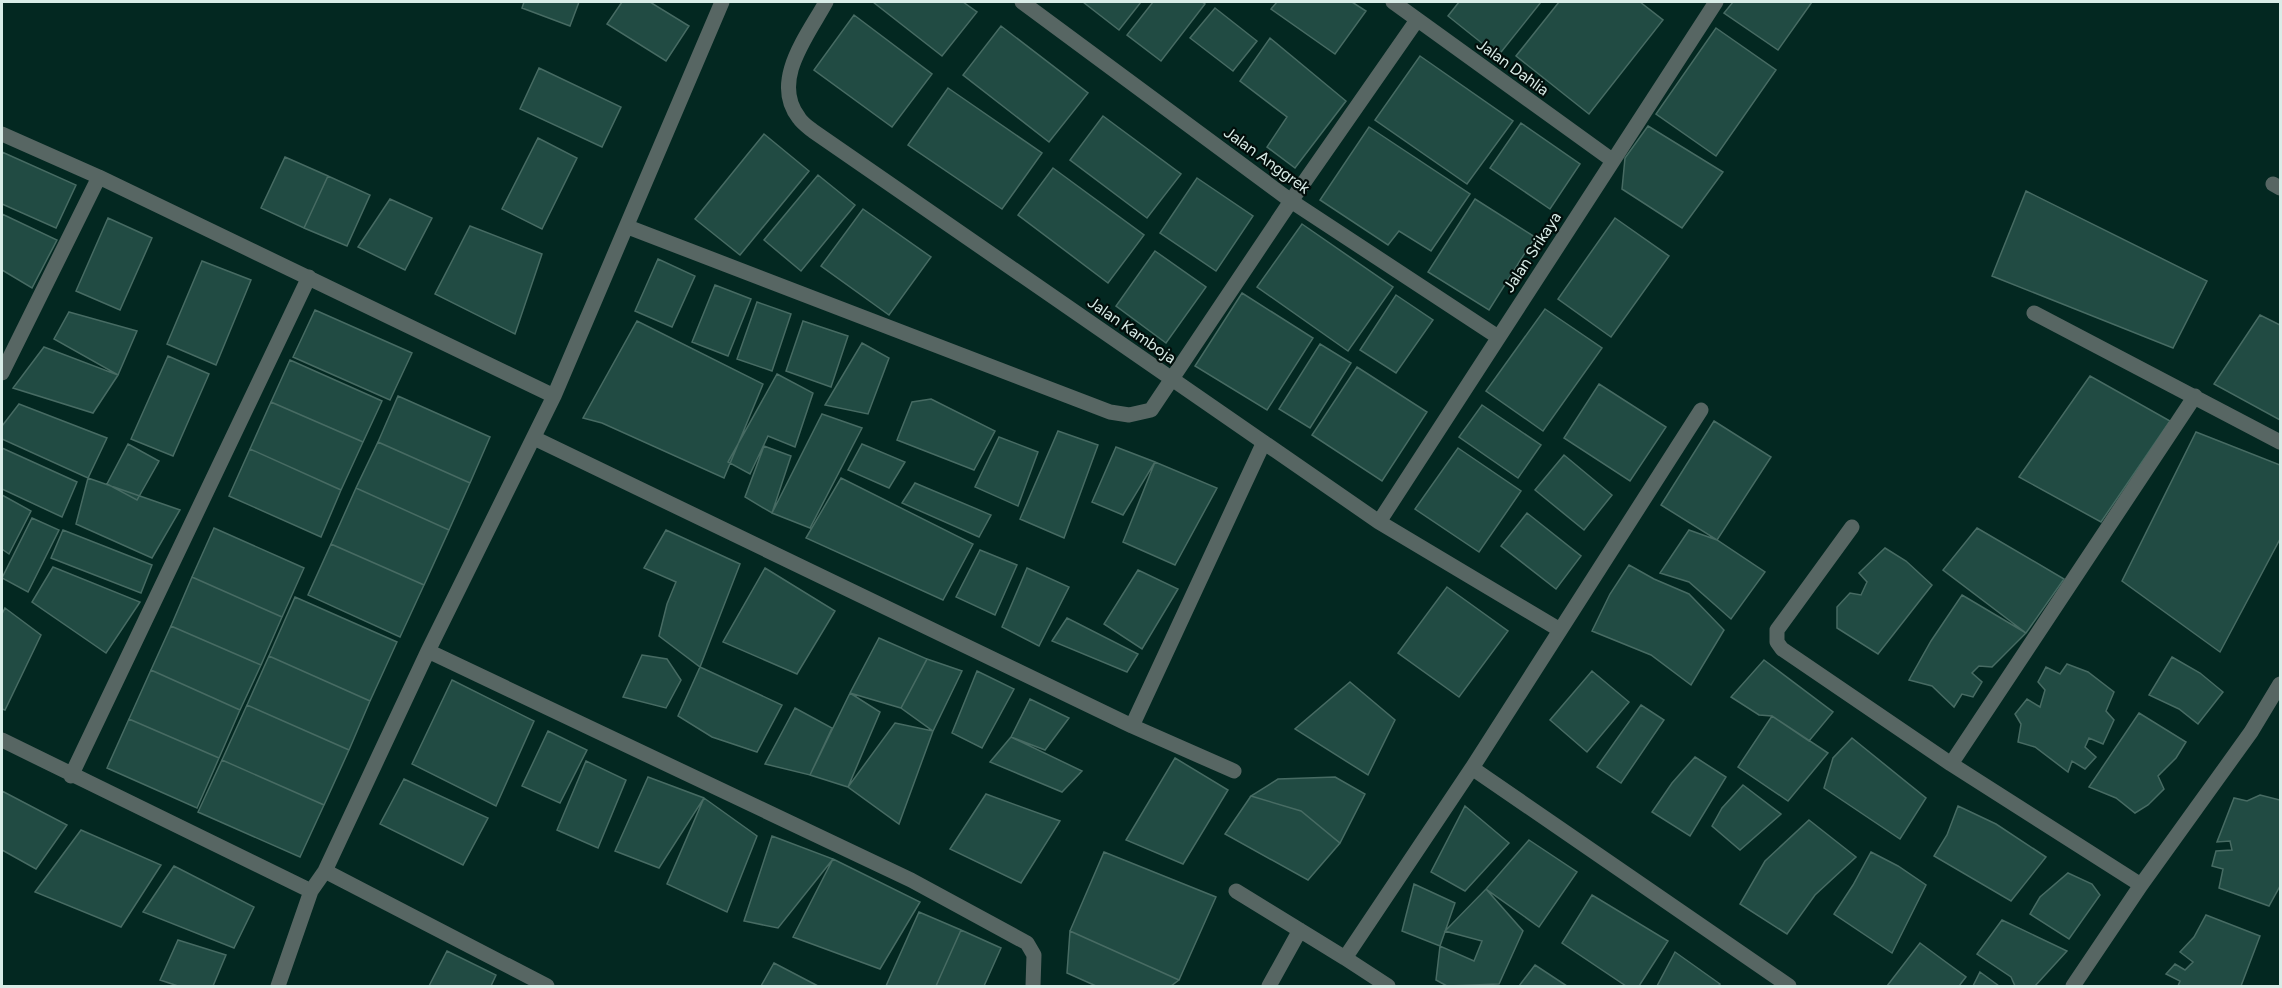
<svg xmlns="http://www.w3.org/2000/svg" width="2282" height="988" viewBox="0 0 2282 988" font-family="Figtree,sans-serif">
	<style>
		.building { fill: #214b43; stroke: #476b63; stroke-width: 1.5 }
		.lines { fill: none; stroke-linecap: round; stroke-linejoin: round }
		.minor { stroke: #576663; stroke-width: 15 }
		.labels { text-anchor: middle; dominant-baseline: central; stroke-width: 4.5; stroke-linejoin: round; paint-order: stroke }
		.street-label { font-size: 16px; fill: #d9ece7; stroke: #020e0b }
	</style>
	<rect width="100%" height="100%" fill="#032821"/>
	<path class="building" d="M524,2H579L570,26L522,8Z
		M622,2H650L689,26L666,61L607,24Z
		M873,2H963L977,12L942,56Z
		M1083,2H1141L1119,30Z
		M1153,2H1202L1205,4L1161,61L1127,35Z
		M1277,2H1352L1366,11L1335,54L1271,9Z
		M1459,2H1541L1498,56L1448,16Z
		M1559,2H1640L1663,20L1589,114L1516,56Z
		M1733,2H1812L1778,50L1724,13Z
		M1215,8L1257,41L1233,71L1190,38Z
		M854,15L932,74L892,127L814,70Z
		M1001,26L1088,93L1049,142L963,75Z
		M1716,28L1776,70L1716,156L1656,114Z
		M1270,38L1346,101L1295,168L1267,147L1287,117L1240,81Z
		M1420,56L1513,121L1467,184L1375,120Z
		M539,68L621,107L602,147L520,109Z
		M948,88L1042,153L1002,209L908,145Z
		M1103,116L1181,174L1147,218L1070,160Z
		M1521,123L1580,164L1550,209L1490,168Z
		M1648,126L1723,172L1682,228L1622,189L1625,158Z
		M1369,127L1470,194L1431,251L1399,231L1388,245L1320,200Z
		M764,134L809,171L740,255L695,219Z
		M538,138L577,158L542,229L502,209Z
		M2,152L76,185L56,228L2,204Z
		M285,157L328,176L304,228L261,208Z
		M1053,168L1144,235L1108,283L1018,215Z
		M818,175L855,205L801,271L764,240Z
		M328,176L370,195L347,246L304,228Z
		M1197,178L1253,216L1216,271L1160,233Z
		M2026,191L2207,281L2173,348L1992,276Z
		M390,199L432,218L405,270L358,247Z
		M1475,199L1535,237L1489,310L1428,272Z
		M863,209L931,257L889,315L821,266Z
		M2,214L57,240L32,288L2,270Z
		M108,218L152,238L120,310L76,291Z
		M1615,218L1669,256L1611,337L1558,299Z
		M1302,224L1393,287L1348,351L1257,287Z
		M470,226L542,254L515,334L435,294Z
		M1155,251L1206,287L1166,343L1116,306Z
		M658,259L695,276L672,327L635,311Z
		M202,261L251,280L216,365L167,344Z
		M715,285L751,299L728,356L692,342Z
		M1242,293L1313,338L1267,410L1195,366Z
		M1396,295L1433,320L1396,373L1360,350Z
		M757,302L791,314L772,371L737,359Z
		M1545,309L1602,348L1543,431L1486,391Z
		M315,310L412,353L390,400L293,357Z
		M69,312L137,331L118,375L54,339Z
		M2260,315L2280,325V420L2214,384Z
		M637,321L763,384L724,478L602,423L583,418Z
		M803,321L848,336L831,387L786,371Z
		M862,343L889,358L868,414L825,405Z
		M1320,344L1351,363L1310,428L1279,409Z
		M44,347L118,375L93,413L13,388Z
		M168,356L209,374L173,456L131,439Z
		M290,360L382,401L363,442L271,402Z
		M1357,367L1427,412L1382,481L1312,435Z
		M777,374L813,393L795,447L768,436L750,474L728,462Z
		M2090,376L2170,421L2101,522L2019,477Z
		M1599,384L1666,427L1630,481L1564,438Z
		M398,396L490,437L470,483L378,442Z
		M931,399L995,431L974,470L897,440L912,402Z
		M271,402L363,442L341,490L250,449Z
		M19,404L107,438L88,478L2,439V426Z
		M1482,405L1541,445L1518,478L1459,437Z
		M822,414L862,428L810,528L772,513Z
		M1714,421L1771,457L1717,540L1661,505Z
		M1058,431L1098,445L1064,538L1020,519Z
		M2196,432L2280,465V539L2220,652L2122,581Z
		M999,437L1038,452L1018,506L975,487Z
		M378,442L470,483L449,530L356,488Z
		M128,444L159,461L137,500L107,484Z
		M862,444L905,462L889,488L848,470Z
		M764,446L791,456L772,513L745,497Z
		M1116,447L1155,462L1123,515L1092,502Z
		M2,448L77,482L62,517L2,489Z
		M1458,448L1521,491L1479,552L1415,509Z
		M250,449L341,490L321,537L229,496Z
		M1564,455L1612,495L1584,530L1535,490Z
		M1155,462L1217,488L1175,565L1123,542Z
		M88,478L180,510L152,558L76,524Z
		M841,478L973,544L943,600L806,538Z
		M915,483L991,515L979,537L902,503Z
		M356,488L449,530L424,585L331,544Z
		M2,495L31,511L9,554L2,549Z
		M1527,513L1581,556L1556,589L1501,546Z
		M32,518L59,530L28,592L2,578Z
		M214,528L304,568L282,617L192,577Z
		M1977,528L2064,579L2026,633L1943,570Z
		M63,530L152,565L141,593L51,558Z
		M666,530L740,564L700,667L659,636L667,604L676,582L644,568Z
		M1689,530L1717,540L1765,572L1731,619L1689,582L1660,573Z
		M331,544L424,585L400,637L308,595Z
		M1885,548L1906,561L1932,585L1878,654L1837,628V607L1850,593L1861,595L1867,582L1859,573Z
		M980,550L1017,565L995,615L956,597Z
		M1629,565L1654,579L1689,594L1724,630L1691,685L1651,655L1592,631L1610,594Z
		M53,567L140,602L106,653L32,602Z
		M765,568L835,611L797,674L723,642Z
		M1027,568L1069,587L1039,646L1002,627Z
		M1138,570L1178,589L1142,649L1104,624Z
		M192,577L282,617L261,665L171,626Z
		M1447,587L1508,631L1459,697L1398,653Z
		M1962,595L2026,633L1992,667L1979,666L1972,673L1982,682L1973,697L1962,694L1954,707L1932,686L1909,680L1931,641Z
		M295,597L397,642L370,701L269,656Z
		M5,608L41,635L5,710L2,709V614Z
		M1067,618L1138,654L1127,672L1052,641Z
		M171,626L261,665L240,710L151,670Z
		M879,638L927,659L901,708L850,693Z
		M642,655L667,659L681,680L666,708L623,697Z
		M269,656L370,701L349,750L247,705Z
		M2172,657L2200,673L2223,692L2198,724L2179,709L2149,695Z
		M927,659L962,671L933,731L901,708Z
		M1764,660L1833,712L1809,741L1772,716L1759,715L1731,697Z
		M2067,664L2088,672L2114,692L2106,711L2114,720L2103,744L2089,738L2085,747L2096,757L2085,769L2072,761L2068,772L2035,747L2018,742L2021,724L2015,714L2027,699L2040,707L2045,690L2038,682L2046,667L2060,674Z
		M700,667L782,705L757,752L712,737L678,716Z
		M151,670L240,710L219,758L129,719Z
		M977,671L1014,689L982,748L952,733Z
		M1592,671L1629,702L1587,752L1550,720Z
		M452,680L534,721L496,806L412,764Z
		M1350,682L1395,720L1368,775L1295,729Z
		M850,693L880,712L848,787L810,775Z
		M1030,699L1069,718L1045,750L1011,737Z
		M247,705L349,750L324,805L222,760Z
		M1641,705L1664,720L1621,783L1597,767Z
		M795,708L832,728L810,775L765,764Z
		M2139,713L2186,742L2176,758L2158,776L2164,789L2148,805L2135,813L2116,798L2089,787Z
		M1772,716L1828,753L1788,801L1738,767Z
		M129,719L219,758L197,808L107,768Z
		M895,723L933,731L899,824L848,787Z
		M548,731L587,750L560,803L522,786Z
		M1011,737L1082,771L1062,792L990,762Z
		M1852,738L1926,798L1900,839L1824,788L1833,758Z
		M1695,757L1726,777L1690,836L1652,812L1672,783Z
		M1175,758L1228,790L1183,864L1126,840Z
		M222,760L324,805L300,857L198,812Z
		M586,761L626,780L598,848L557,830Z
		M648,777L704,798L659,868L615,851Z
		M1335,777L1365,794L1340,843L1301,811L1251,796L1278,779Z
		M404,779L488,818L463,865L380,824Z
		M1743,785L1781,814L1740,850L1712,826L1722,808Z
		M2,791L67,825L36,869L2,850Z
		M986,794L1060,821L1021,883L950,849Z
		M2260,795L2280,800V886L2269,906L2219,888L2223,869L2212,866L2216,851L2232,850L2230,841L2217,842L2234,798L2247,801Z
		M1251,796L1301,811L1340,843L1308,880L1225,834Z
		M704,798L757,836L727,912L667,884Z
		M1465,806L1509,843L1465,891L1431,872Z
		M1958,806L1996,824L2046,857L2011,901L1934,856L1947,835Z
		M1809,820L1856,857L1815,895L1787,934L1740,904L1765,861Z
		M81,830L161,865L121,927L35,892Z
		M772,836L833,859L778,928L744,921Z
		M1529,840L1577,872L1539,927L1486,889Z
		M1104,852L1216,897L1179,980L1070,931Z
		M1871,852L1898,866L1926,885L1892,953L1834,914L1853,885Z
		M833,859L920,902L880,969L793,937Z
		M174,866L254,907L234,948L143,912Z
		M2068,873L2092,884L2100,895L2069,939L2030,914L2040,897Z
		M1414,884L1455,903L1440,946L1402,931Z
		M1486,889L1523,931L1499,984L1447,986L1436,980L1440,946L1474,961L1482,941L1445,931Z
		M1592,895L1668,941L1639,986H1626L1562,943Z
		M919,912L961,930L936,986H886Z
		M2206,915L2260,936L2241,986H2178L2180,981L2166,974L2175,964L2185,970L2193,962L2180,952L2194,937Z
		M2002,920L2067,951L2035,986H2015L2011,977L1977,954Z
		M961,930L1001,948L984,986H936Z
		M1070,931L1179,980L1171,986H1096L1067,973Z
		M178,940L226,955L213,986H178L160,980Z
		M1920,943L1966,977L1959,986H1887Z
		M447,951L496,975L491,986H429Z
		M1675,952L1720,984L1718,986H1657Z
		M774,963L818,986H761Z
		M1535,965L1567,986H1519Z
		M1980,972L1999,986H1973Z"/>
	<g class="lines">
		<path class="minor" d="M826,2C808,35 770,81 799,118C802,123 808,127 813,131L1379,522L1560,630
			M1022,2L1291,201L1498,337
			M1393,2L1612,160
			M2,134L99,177L554,396
			M2273,184L2280,188
			M628,227L1110,412L1129,415L1151,410L1291,201L1417,20
			M2034,313L2280,442
			M2,373L99,177
			M1701,410L1472,768L1789,986
			M534,438L1132,726L1234,771
			M1379,522L1716,2
			M1852,527L1777,630V642L1782,649L1951,764L2141,885
			M428,651L911,880L1027,943L1034,955L1033,986
			M1132,726L1263,444
			M2,740L311,891
			M1951,764L2195,396
			M71,776L309,277
			M325,871L547,986
			M1236,891L1345,958
			M278,986L311,891L325,871L428,651L554,396L722,2
			M1269,986L1300,930
			M1388,986L1345,958L1472,768
			M2073,986L2141,885L2251,732L2280,684"/>
	</g>
	<g class="labels">
		<g class="street-label">
			<text transform="translate(1513 67) rotate(36)">Jalan Dahlia</text>
			<text transform="translate(1267 160) rotate(36)">Jalan Anggrek</text>
			<text transform="translate(1532 252) rotate(-57)">Jalan Srikaya</text>
			<text transform="translate(1132 330) rotate(35)">Jalan Kamboja</text>
		</g>
	</g>
	<rect width="2282" height="988" fill="none" stroke="#d9ece7" stroke-width="6"/>
</svg>
